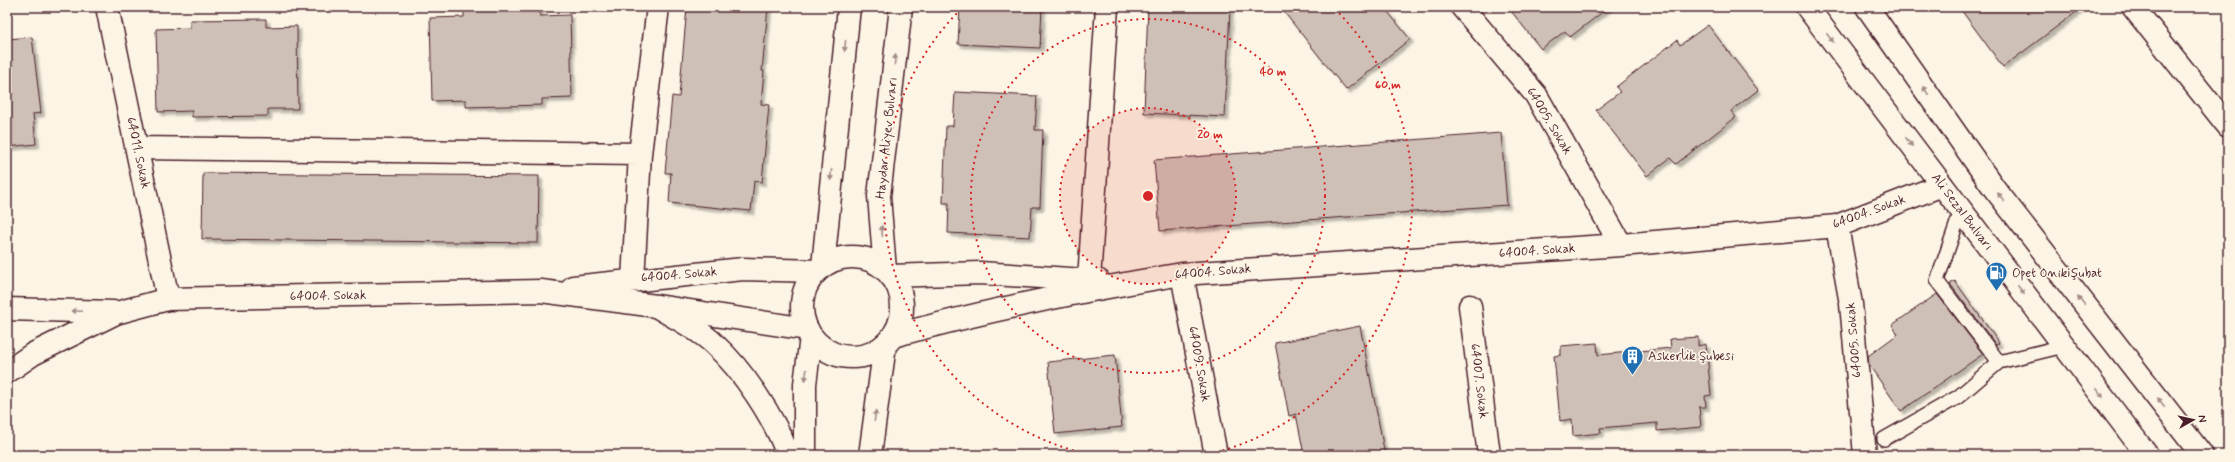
<svg xmlns="http://www.w3.org/2000/svg" width="2235" height="462" viewBox="0 0 2235 462" font-family="Mynerve,sans-serif">
	<style>
		.building { fill: #cfc0b7; stroke: #4a1f2b; filter: url(#shadow) }
		.lines { fill: none; stroke-linecap: round; stroke-linejoin: round }
		.lane-casing { stroke: #4a1f2b; stroke-width: 16 }
		.street-casing { stroke: #4a1f2b; stroke-width: 25 }
		.secondary-casing { stroke: #4a1f2b; stroke-width: 25 }
		.lane { stroke: #fcf5e5; stroke-width: 13 }
		.street { stroke: #fcf5e5; stroke-width: 22 }
		.secondary { stroke: #fcf5e5; stroke-width: 22 }
		.oneway { fill: #a38a88 }
		.ring { fill: none; stroke: #d62828; stroke-width: 2; stroke-dasharray: 2 4 }
		.labels { text-anchor: middle; dominant-baseline: central; stroke-width: 3.5; stroke-linejoin: round; paint-order: stroke }
		.street-label { font-size: 13px; fill: #4a1f2b; stroke: #fcf5e5 }
		.poi-label { font-size: 13px; fill: #4a1f2b; stroke: #fcf5e5; text-anchor: start }
		.centre { fill: #d62828; stroke: #fcf5e5; stroke-width: 2 }
		.ring-label { font-size: 12px; text-anchor: middle; font-weight: bold; fill: #d62828; stroke: #fcf5e5; stroke-width: 3.5; stroke-linejoin: round; paint-order: stroke }
	</style>
	<defs>
		<filter id="shadow"><feDropShadow dx="3.5" dy="3.5" stdDeviation="1" flood-color="#0004"/></filter>
	</defs>
	<rect width="100%" height="100%" fill="#fcf5e5"/>
	<filter id="ink" filterUnits="userSpaceOnUse"><feTurbulence type="fractalNoise" baseFrequency=".025" numOctaves="2"/><feDisplacementMap in="SourceGraphic" scale="8" xChannelSelector="R" yChannelSelector="G"/><feConvolveMatrix kernelMatrix="1 2 1 2 8 2 1 2 1" color-interpolation-filters="sRGB"/></filter>
	<g filter="url(#ink)">
		<path class="building" d="M687,7H768L762,71H764L761,104L769,105L762,182L754,181L751,211L669,203L671,173H665L672,96L679,97Z
			M960,7H1042L1040,48L958,44Z
			M1148,7H1230L1225,117L1144,113Z
			M1280,7H1384L1410,39L1346,90Z
			M1508,7H1609L1570,37L1565,31L1541,49Z
			M1959,7H2083L2003,67Z
			M540,8V16L570,15L572,98L542,99V105L466,107V100L432,101L430,18L464,17V9Z
			M266,19V27L297,26L298,109H268V116L192,117V111L158,112L156,29L190,28V20Z
			M1708,25L1758,90L1731,111L1736,117L1676,164L1670,158L1647,176L1596,110L1620,92L1616,87L1677,40L1680,45Z
			M32,37L41,113L33,114L36,144L7,147V39Z
			M955,92L1037,96L1035,130H1043L1040,207H1032L1030,237L948,233L949,203H943L946,126H953Z
			M1501,133L1507,205L1160,231L1154,160Z
			M203,173L539,176L538,243L202,239Z
			M1955,281L1999,343L1996,345L1950,284Z
			M1937,294L1983,354L1901,411L1869,365L1868,356L1898,334L1892,325Z
			M1360,326L1385,455H1304L1296,414L1289,416L1275,343Z
			M1698,337V346L1706,344L1711,395L1705,396L1706,407H1699L1701,427L1657,431V423L1600,428L1601,433L1573,436L1572,419L1560,421L1554,356L1561,355V346L1597,343L1598,355L1671,348L1670,339Z
			M1115,355L1122,427L1055,434L1048,362Z"/>
		<g class="lines">
			<defs>
				<path id="lane" d="M1961,211L1937,281L1999,362L2064,346
					M1884,439L1958,397L1999,362"/>
				<path id="street" d="M107,7L168,299
					M1462,7L1536,95L1621,245
					M2133,7L2228,126
					M137,148L640,154
					M1837,226L1851,304L1865,455
					M1182,274L1216,455
					M891,276L980,273L1099,281
					M633,280L640,154L658,7
					M1089,280L1107,7
					M573,287L743,269L817,271
					M1470,306L1489,455
					M7,309L113,312
					M893,336C988,310 1085,290 1182,274L1621,245L1837,226L1942,185
					M7,372L33,354L116,313L168,299L541,291L656,306L807,329"/>
				<path id="secondary" d="M1807,7L2147,455
					M1867,7L1994,188L2202,455
					M802 307a50 50 0 1 1 100 0a50 50 0 1 1-100 0Z
					M823,266L849,7
					M885,270L879,196L901,7
					M656,306C675,318 697,328 713,343C743,370 774,417 788,455
					M805,455V384L811,337
					M870,455L885,345"/>
			</defs>
			<use href="#lane" class="lane-casing"/>
			<use href="#street" class="street-casing"/>
			<use href="#secondary" class="secondary-casing"/>
			<use href="#lane" class="lane"/>
			<use href="#street" class="street"/>
			<use href="#secondary" class="secondary"/>
		</g>
		<defs><path id="oneway-solid" d="M-6-.8H1V-3.2L6.5 0L1 3.2V.8H-6Z"/></defs>
		<g class="oneway">
			<use href="#oneway-solid" transform="translate(1830 38) rotate(53)"/>
			<use href="#oneway-solid" transform="translate(845 46) rotate(96)"/>
			<use href="#oneway-solid" transform="translate(895 60) rotate(-83)"/>
			<use href="#oneway-solid" transform="translate(1926 91) rotate(-125)"/>
			<use href="#oneway-solid" transform="translate(1909 142) rotate(53)"/>
			<use href="#oneway-solid" transform="translate(831 175) rotate(96)"/>
			<use href="#oneway-solid" transform="translate(2001 197) rotate(-128)"/>
			<use href="#oneway-solid" transform="translate(882 231) rotate(-95)"/>
			<use href="#oneway-solid" transform="translate(2021 290) rotate(53)"/>
			<use href="#oneway-solid" transform="translate(2081 300) rotate(-128)"/>
			<use href="#oneway-solid" transform="translate(77 311) rotate(-178)"/>
			<use href="#oneway-solid" transform="translate(806 375) rotate(97)"/>
			<use href="#oneway-solid" transform="translate(2100 393) rotate(53)"/>
			<use href="#oneway-solid" transform="translate(2161 402) rotate(-128)"/>
			<use href="#oneway-solid" transform="translate(875 416) rotate(-83)"/>
		</g>
	</g>
	<circle cx="1148" cy="196" r="88" fill="#d62828" fill-opacity=".12"/>
	<g class="ring">
		<circle cx="1148" cy="196" r="88"/>
		<circle cx="1148" cy="196" r="177"/>
		<path d="M1091 455A265 265 0 0 1 961 9M1335 9A265 265 0 0 1 1205 455"/>
	</g>
	<defs>
		<symbol id="fuel-pin" viewBox="-11 -11 22 30"><path d="M0 17L-7.5 6A9.5 9.5 0 1 1 7.5 6Z" fill="#1f6fb2" stroke="#fcf5e5"/><path d="M-5.5-6h7V0h2V4h1.3V-2.5L3-4.5l.8-.8L6-3V5H2.5V1h-1V6h-7ZM-4.2-4.7v3.2H.2V-4.7Z" fill="#fff"/></symbol>
		<symbol id="building-pin" viewBox="-11 -11 22 30"><path d="M0 17L-7.5 6A9.5 9.5 0 1 1 7.5 6Z" fill="#1f6fb2" stroke="#fcf5e5"/><path d="M-4-6H4V6H1V3H-1V6H-4ZM-2.5-4.3h1.7v1.8h-1.7ZM.8-4.3h1.7v1.8H.8ZM-2.5-1h1.7V.8h-1.7ZM.8-1h1.7V.8H.8Z" fill="#fff"/></symbol>
	</defs>
	<g fill-rule="evenodd">
		<use href="#fuel-pin" x="1984" y="260" width="25" height="34"/>
		<use href="#building-pin" x="1620" y="344" width="25" height="34"/>
	</g>
	<g class="labels">
		<g class="street-label">
			<text transform="translate(1549 121) rotate(59)">64005. Sokak</text>
			<text transform="translate(887 138) rotate(-84)">Haydar Aliyev Bulvarı</text>
			<text transform="translate(138 153) rotate(78)">64011. Sokak</text>
			<text transform="translate(1869 212) rotate(-20)">64004. Sokak</text>
			<text transform="translate(1962 212) rotate(53)">Ali Sezal Bulvarı</text>
			<text transform="translate(1537 251) rotate(-4)">64004. Sokak</text>
			<text transform="translate(1213 272) rotate(-5)">64004. Sokak</text>
			<text transform="translate(679 275) rotate(-5)">64004. Sokak</text>
			<text transform="translate(328 296) rotate(-1)">64004. Sokak</text>
			<text transform="translate(1854 340) rotate(-95)">64005. Sokak</text>
			<text transform="translate(1199 364) rotate(80)">64009. Sokak</text>
			<text transform="translate(1479 381) rotate(83)">64007. Sokak</text>
		</g>
		<g class="poi-label">
			<text x="2012" y="273">Opet Onikişubat</text>
			<text x="1648" y="356">Askerlik Şubesi</text>
		</g>
	</g>
	<circle cx="1148" cy="196" r="6" class="centre"/>
	<g class="ring-label">
		<text x="1273" y="75">40 m</text>
		<text x="1388" y="88">60 m</text>
		<text x="1210" y="138">20 m</text>
	</g>
	<rect width="2235" height="462" fill="none" stroke="#fcf5e5" stroke-width="24"/>
	<rect x="12" y="12" width="2211" height="438" fill="none" stroke="#4a1f2b" stroke-width="1.5" filter="url(#ink)"/>
	<g transform="translate(2193 420) rotate(82)" stroke="#fcf5e5" stroke-width="3" paint-order="stroke">
	<path d="M0-3L7 15L0 10L-7 15Z" fill="#4a1f2b"/>
	<text y="-6" font-size="11" font-weight="bold" text-anchor="middle" fill="#4a1f2b">N</text>
	</g>
</svg>
